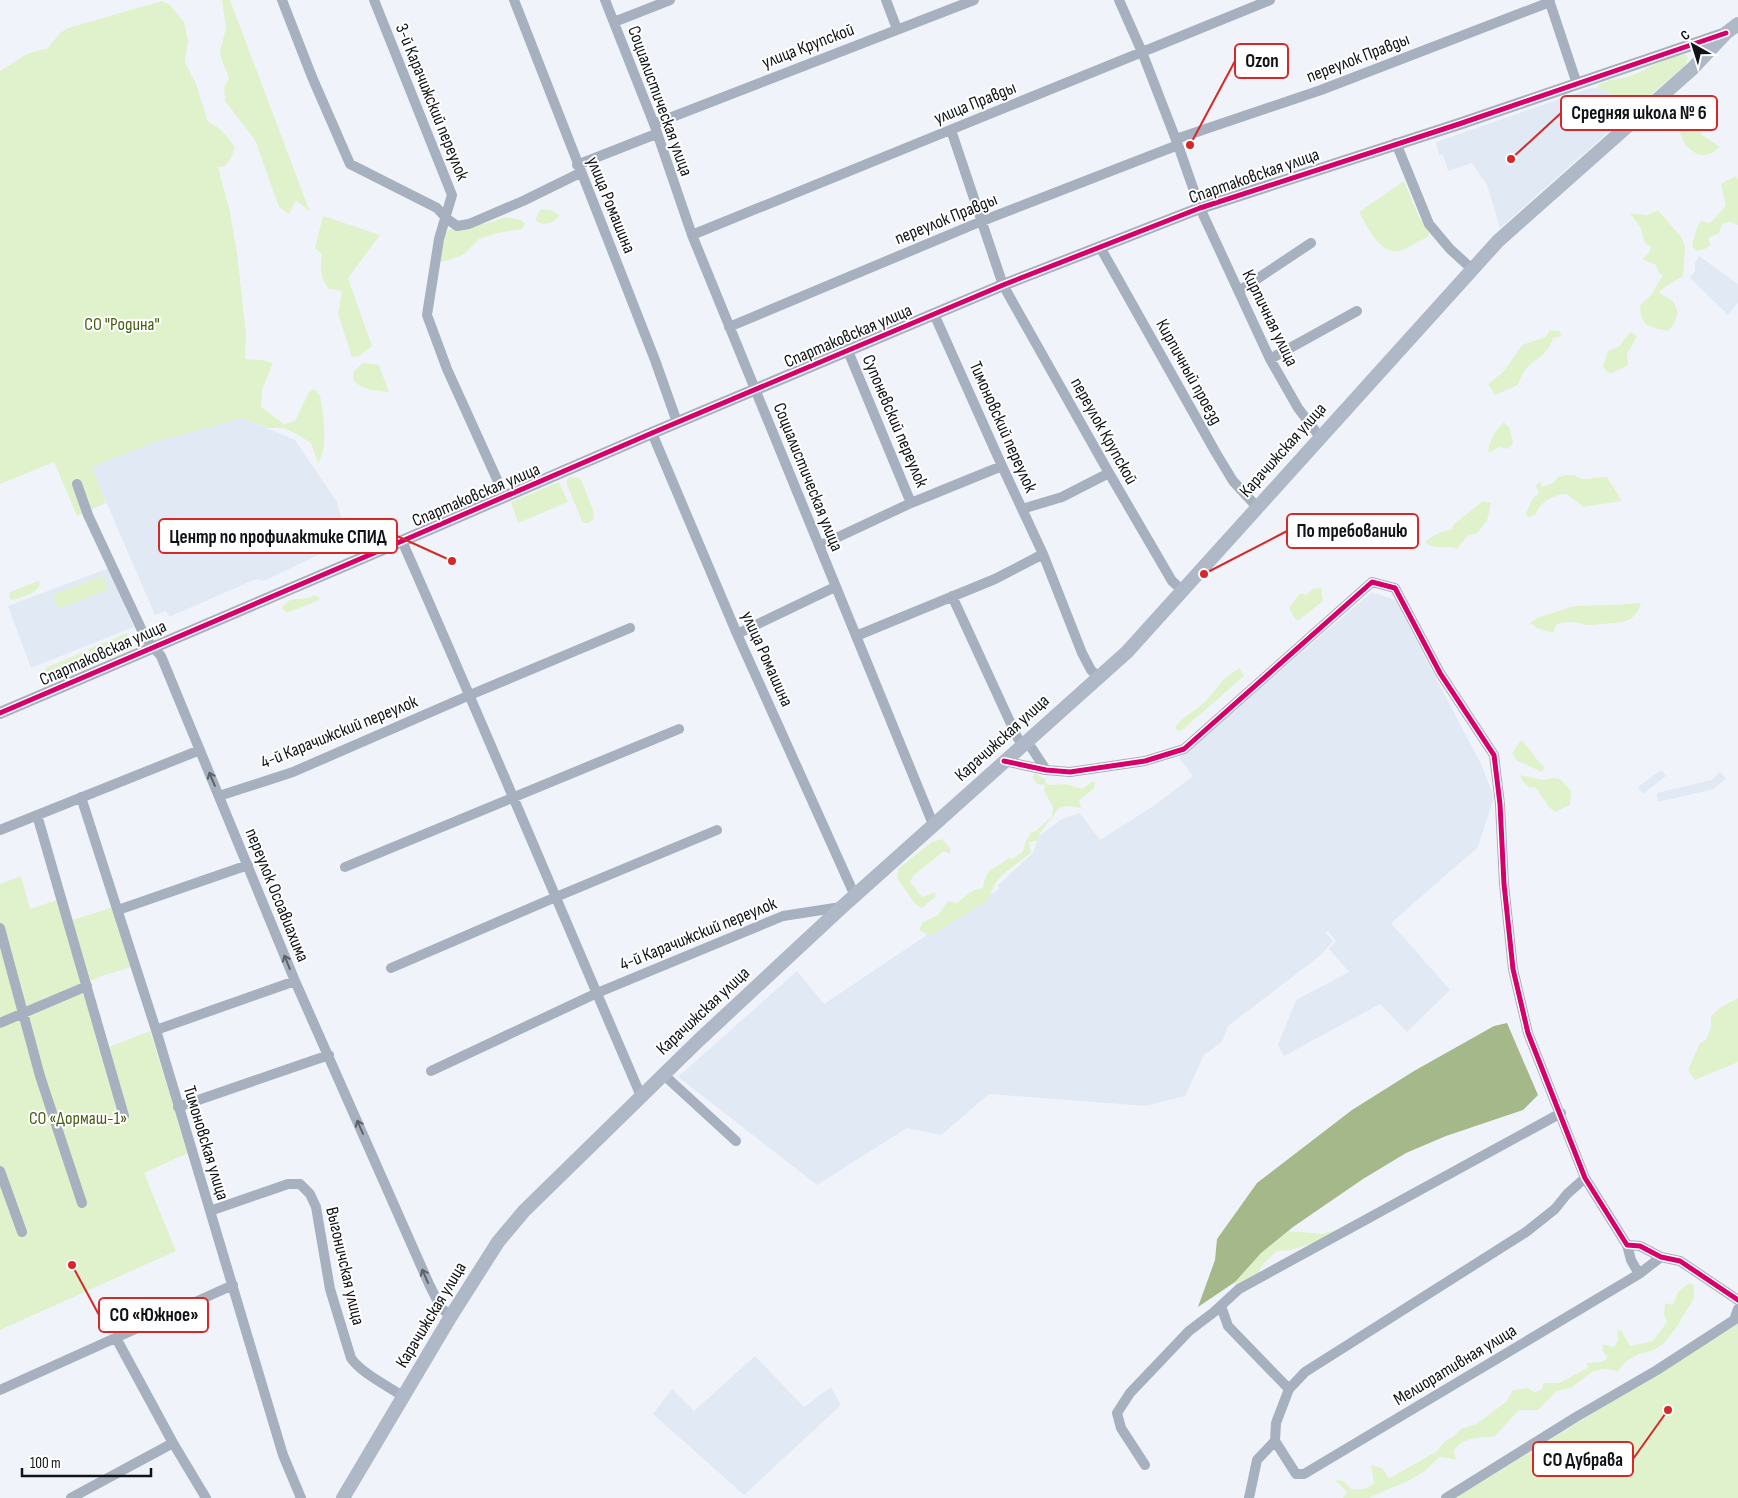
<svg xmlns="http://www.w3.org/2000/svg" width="1738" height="1498" viewBox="0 0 1738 1498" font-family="'Sofia Sans Condensed',sans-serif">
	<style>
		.built { fill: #e1e9f5 }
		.green { fill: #e0f2cc }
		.water { fill: #a4b889 }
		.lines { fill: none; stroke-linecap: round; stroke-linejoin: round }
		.minor { stroke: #a6b0be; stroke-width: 10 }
		.tertiary { stroke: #a6b0be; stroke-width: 12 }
		.secondary { stroke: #afb8c7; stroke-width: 14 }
		.cycleway-casing { stroke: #fff; stroke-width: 8 }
		.cycleway { stroke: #d6006c; stroke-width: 5 }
		.oneway { stroke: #5c626a }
		.labels { text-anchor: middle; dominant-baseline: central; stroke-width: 4; stroke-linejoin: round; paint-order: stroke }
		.street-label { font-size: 18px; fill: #111417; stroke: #fff }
		.park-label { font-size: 18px; fill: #465f11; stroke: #fff }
		.leader { fill: none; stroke: #d62828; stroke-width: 2 }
		.callout-dot { fill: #d62828; stroke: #fff; stroke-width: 2 }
		.callout { fill: #fff; stroke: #d62828; stroke-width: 2 }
		.callout-label { font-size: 19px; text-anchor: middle; font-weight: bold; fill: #111417 }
	</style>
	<rect width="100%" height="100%" fill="#f0f4fa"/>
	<path class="built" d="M1591,88L1603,89L1615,98L1619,112L1614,127L1500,228L1487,185L1472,163L1448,171L1443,155H1439L1436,142Z
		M1699,256L1738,284V303L1728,315L1690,278L1695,271V263Z
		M242,418L295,440L337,502L347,541L264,581L256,579L169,617L166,611L155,615L91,467L152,443Z
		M109,568L134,627L31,668L8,606Z
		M1372,592L1395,600L1482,766L1494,797L1478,847L1391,923L1450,990L1407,1032L1380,1004L1284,1056L1278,1045L1296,1000L1349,972L1329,949L1336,941L1328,931L1326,933L1333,941L1321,955L1228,1026L1222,1042L1204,1055L1185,1096L1146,1106L989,1094L941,1135L907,1128L817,1185L678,1077L797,971L824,1004L924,937L999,889L998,885L1033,853L1039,836L1062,819L1080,813L1100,840L1155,805L1193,776L1179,758Z
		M1661,770L1666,776L1643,794L1638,787Z
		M1720,772L1726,778L1714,789L1658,802L1657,793L1711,780Z
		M755,1356L804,1407L831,1387L841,1405L744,1495L653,1414L672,1389L694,1411Z"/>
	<path class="green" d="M222,0H230L310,212L296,200L289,214L279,207L255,140L225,101L224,88L229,78L222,61L220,51L226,28Z
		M162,1L170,5L184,22L188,41L185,62L196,84L208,122C220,127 227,136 235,147L231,158L225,166L218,167L229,208L237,253L246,335L245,359L262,360L273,363L262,390L261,407L284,424L295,421L309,392L314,389L320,395C323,414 329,447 318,463L311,443L298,435L283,428H267L242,418L152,443L92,467L106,503L77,516L54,462L0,484V71L27,54L48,48L60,33L68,28Z
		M1685,54L1688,57L1686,65L1632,110L1623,113L1619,112C1617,98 1612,91 1596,88L1599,84C1603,83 1606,81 1610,80C1618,79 1626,78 1633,75C1652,67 1664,57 1685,54Z
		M1672,100L1689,121L1699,124L1702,135L1720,147C1716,150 1710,155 1705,155C1689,156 1679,137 1678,123L1668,112L1667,104Z
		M1735,176L1738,179V225L1730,222L1722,224L1719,233L1708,238L1711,245L1705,249L1697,251L1692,246C1695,238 1695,228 1701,221L1710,223L1726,206L1721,184Z
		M1404,181L1419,217L1429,231L1428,237C1420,240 1406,250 1399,251C1378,254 1367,225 1359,212Z
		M541,209L550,210L560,215C554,224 543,227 535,220Z
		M1658,210L1681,237L1685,246L1683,276C1675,282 1664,285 1659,293L1673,301L1678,312L1674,324L1668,331L1657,329L1645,324L1641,316L1640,306C1644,301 1648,298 1652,294C1656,289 1657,282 1663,276L1658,272L1656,265L1642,259L1649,253L1651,247L1645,243L1640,227L1630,213L1647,215Z
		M323,216L380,235L348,278L372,346L359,356L352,357L338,314L342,291L329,289C320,278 320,268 322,254L315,248Z
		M506,217L521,220L525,224L522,229L497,233L479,239L463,255L442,262L440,258L443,237L448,230L487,223Z
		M1550,330L1560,331L1561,336L1553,338C1548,356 1536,357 1525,370C1522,374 1520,380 1518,385L1495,395L1488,384L1504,371L1522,345L1546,337Z
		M1631,332L1637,336L1627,354L1628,365L1612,373L1607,372L1603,366L1608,351L1620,346L1624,339Z
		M363,363L379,365L389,392C375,390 362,391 353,379L354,371Z
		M1504,422L1510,429L1513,443L1508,449L1499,447L1490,453L1488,450C1490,440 1496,429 1504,422Z
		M1567,475H1574L1582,479L1607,477L1622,501L1583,507L1567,494C1551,495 1542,501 1535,515L1528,517L1526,513L1533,498L1539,494L1536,486L1540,481L1542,487L1553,483L1558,477Z
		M569,477L579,478L582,482L593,510L594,519L589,523H584L582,521L566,482Z
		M559,482L568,502L518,523L511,502Z
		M1483,501L1491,503L1487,521L1477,533L1467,536L1457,549C1446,544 1435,551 1425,542C1433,535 1441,531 1451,530L1454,524Z
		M102,576L108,590L58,609L52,595Z
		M38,581L40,582C40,593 23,596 14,600H11L9,597L10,592Z
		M1321,587L1323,601L1299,620H1296L1289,608L1300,593L1306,595L1313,589Z
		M314,595L321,598L315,602L287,613L282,608C290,593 305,603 314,595Z
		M1641,603C1634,625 1621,622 1601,624C1599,624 1596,625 1593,625C1578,625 1572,618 1556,625L1553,633L1537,628L1530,623L1537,618L1574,606L1611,605Z
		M127,633L133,649L95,664L88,649Z
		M83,652L89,667L51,683L45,668Z
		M1239,668L1244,676L1181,731L1176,730V726L1181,720L1205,702L1224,679Z
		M1521,740C1531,748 1535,760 1545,767L1542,772L1516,760L1512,753Z
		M1035,773L1045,779V783L1050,785L1065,784L1082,789L1093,781L1095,783L1094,788L1079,801L1081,808L1068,806L1059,808C1051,820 1041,828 1037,841L1029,842L1031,853L1004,873L996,882L987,901L937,932L928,935L919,930L923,922L938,915L948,901L957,903C965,896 972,889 983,888C988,862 994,873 1008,858L1013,859L1023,851L1026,840L1031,833L1037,830L1052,816L1053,807L1044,791L1045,785L1037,784L1032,777Z
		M1520,775L1543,780L1553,778L1560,779L1571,791L1570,805L1555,812L1549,807L1535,787L1530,788L1523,782Z
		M942,839L950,848V854L944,851L914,875L910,882L922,897L935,892L936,896L922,908L915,904L897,878L899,868L932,842Z
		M21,876L30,909L60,899L66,922L113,907L131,967L102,976L89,982L109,1047L150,1031L188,1153L144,1173L176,1251L0,1330V884Z
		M1738,998V1062L1695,1080L1688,1070L1700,1043L1706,1040L1711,1027V1016L1721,1007Z
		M1337,1229L1330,1235L1310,1244L1291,1250L1277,1251L1263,1264L1259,1272L1235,1287V1277L1265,1247L1289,1231L1323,1234Z
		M1689,1283L1694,1285V1298L1676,1328L1664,1343L1654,1350L1639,1354L1626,1361L1618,1371L1604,1369L1592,1372L1571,1388L1557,1391L1538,1410H1519L1495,1436C1479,1439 1462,1436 1454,1451L1456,1460L1449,1458L1439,1457L1425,1471L1408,1481L1380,1493L1368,1498H1343L1347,1492L1334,1479L1343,1481L1351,1489C1359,1490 1368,1489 1374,1483L1371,1465L1382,1468L1388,1477L1390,1478L1437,1451L1445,1441L1453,1437L1461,1429L1476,1424L1506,1402L1513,1390L1528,1388L1534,1392L1541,1390L1543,1383H1559L1588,1368L1586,1363L1602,1362L1607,1358L1602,1349L1603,1344L1614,1347L1618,1341L1617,1331L1621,1330L1630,1346L1653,1341L1667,1322L1664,1315L1665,1303L1673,1305L1678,1292Z
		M1738,1324V1498H1458L1457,1497Z"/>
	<path class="water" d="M1507,1023L1538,1095L1523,1110L1446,1136L1406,1153L1363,1179L1293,1227L1261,1253L1235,1282L1198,1307L1215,1260L1217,1239L1257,1183L1352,1110L1414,1071L1494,1026Z"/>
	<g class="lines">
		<path class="minor" d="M282,0L312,77L350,164L437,208L446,218L457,226L469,224L523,201L580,173
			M374,0L452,195L439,239L427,315L447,369L505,497
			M514,0L655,360L677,422
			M605,0L654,124L692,235L933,824
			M886,0L897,29
			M1119,0L1142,52L1178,145L1200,208L1270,359L1298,408L1320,437
			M1549,0L1577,84
			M614,22L670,0
			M654,124L974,0
			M951,130L1003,285L1109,473L1172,581L1182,590
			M1176,139L1321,90L1550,2
			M1396,143L1429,224L1450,249L1472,269
			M577,165L656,134
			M692,235L1270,0
			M1100,247L1216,453L1233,481L1257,507
			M1239,291L1311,243
			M934,314L1002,466L1043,554L1082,653L1091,670L1098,677
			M729,327L982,221L1178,145
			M848,351L911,503
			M1270,359L1357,311
			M652,433L737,634L855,896
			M77,484L88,515L146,639L161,656L295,981L429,1284L441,1308L451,1316
			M1022,509L1062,497L1109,473
			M402,541C484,726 561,911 641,1096
			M819,546L911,503L1002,466
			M952,596L1017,737L1023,745
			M737,634L835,587
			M856,636L995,579L1043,554
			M1027,741L1046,770
			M1004,761L1046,770L1070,772L1145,761L1184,749L1372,582L1395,588L1440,673L1494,755L1500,804L1504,884L1513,969L1528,1033L1585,1178L1627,1245L1640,1246L1661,1257L1680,1261L1738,1300
			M219,796L293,772L470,695L630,628
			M81,797L156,1030L283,1455L301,1498
			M37,815L124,1116
			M0,830L200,750
			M345,867L679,729
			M118,910L248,865
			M0,928L40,1076L82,1203
			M391,968L556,897L717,830
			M0,1023L87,986
			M156,1030L295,981
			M431,1071L597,993L783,916L841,907
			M664,1075L736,1141
			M178,1107L329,1055
			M0,1171L22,1232
			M210,1211L288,1184H300L310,1194L316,1207L330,1289L351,1358C361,1373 388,1386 404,1397
			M1627,1245L1631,1260L1639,1274
			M1221,1306L1228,1326L1289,1389
			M116,1338L173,1443L206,1498
			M0,1390L233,1285
			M1275,1441L1296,1474H1304L1639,1274L1661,1257
			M1145,1465L1121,1428L1117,1413L1130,1393L1189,1331L1214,1312L1239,1289L1561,1113
			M71,1498L173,1443
			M1249,1498L1257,1460L1275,1441L1276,1423L1289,1389L1305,1372L1526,1232L1555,1209L1567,1194L1585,1178
			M1446,1498L1576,1417L1657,1370L1734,1320L1738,1309"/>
		<path class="tertiary" d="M0,713L402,541L652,433L1003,285L1200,208L1459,124L1726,33"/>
		<path class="secondary" d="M343,1498L451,1316L498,1242L524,1211L699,1040L842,907L1127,652L1498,241L1692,69L1726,33L1738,24"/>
		<defs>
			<path id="cycleway" d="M0,713L402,541L652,433L1003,285L1200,208L1459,124L1726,33
				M1004,761L1046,770L1070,772L1145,761L1184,749L1372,582L1395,588L1440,673L1494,755L1500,804L1504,884L1513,969L1528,1033L1585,1178L1627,1245L1640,1246L1661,1257L1680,1261L1738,1300"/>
		</defs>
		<use href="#cycleway" class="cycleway-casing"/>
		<use href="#cycleway" class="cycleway"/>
	</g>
	<defs><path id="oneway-shaft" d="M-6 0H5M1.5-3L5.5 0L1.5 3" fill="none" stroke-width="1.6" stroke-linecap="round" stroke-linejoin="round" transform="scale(1.25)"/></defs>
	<g class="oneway">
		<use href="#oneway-shaft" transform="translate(212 779) rotate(-113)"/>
		<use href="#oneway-shaft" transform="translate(287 962) rotate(-112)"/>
		<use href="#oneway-shaft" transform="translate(360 1127) rotate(-114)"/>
		<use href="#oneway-shaft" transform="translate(425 1276) rotate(-114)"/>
	</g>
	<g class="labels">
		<g class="street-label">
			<text transform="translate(808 46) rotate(-21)">улица Крупской</text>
			<text transform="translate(1358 58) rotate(-21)">переулок Правды</text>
			<text transform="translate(660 101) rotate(70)">Социалистическая улица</text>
			<text transform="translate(432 102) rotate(68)">3-й Карачижский переулок</text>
			<text transform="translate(975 103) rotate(-22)">улица Правды</text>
			<text transform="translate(1254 176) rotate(-19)">Спартаковская улица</text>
			<text transform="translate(611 205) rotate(68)">улица Ромашина</text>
			<text transform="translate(946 219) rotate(-22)">переулок Правды</text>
			<text transform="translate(1270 318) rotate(64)">Кирпичная улица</text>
			<text transform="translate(848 336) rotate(-23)">Спартаковская улица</text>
			<text transform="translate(1189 372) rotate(61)">Кирпичный проезд</text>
			<text transform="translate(895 421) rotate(67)">Супоневский переулок</text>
			<text transform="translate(1003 427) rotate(66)">Тимоновский переулок</text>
			<text transform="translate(1104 431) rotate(61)">переулок Крупской</text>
			<text transform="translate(1283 450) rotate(-48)">Карачижская улица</text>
			<text transform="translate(808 477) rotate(68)">Социалистическая улица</text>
			<text transform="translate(476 495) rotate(-23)">Спартаковская улица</text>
			<text transform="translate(103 653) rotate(-24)">Спартаковская улица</text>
			<text transform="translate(767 659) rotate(66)">улица Ромашина</text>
			<text transform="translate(339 732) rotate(-22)">4-й Карачижский переулок</text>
			<text transform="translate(1002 738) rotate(-42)">Карачижская улица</text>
			<text transform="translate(277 895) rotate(68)">переулок Осоавиахима</text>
			<text transform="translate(698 934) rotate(-22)">4-й Карачижский переулок</text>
			<text transform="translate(703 1011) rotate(-43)">Карачижская улица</text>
			<text transform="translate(206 1143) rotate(73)">Тимоновская улица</text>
			<text transform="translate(345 1266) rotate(77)">Выгоничская улица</text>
			<text transform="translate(431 1315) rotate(-59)">Карачижская улица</text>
			<text transform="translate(1455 1365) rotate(-31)">Мелиоративная улица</text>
		</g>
		<g class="park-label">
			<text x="122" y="324">СО "Родина"</text>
			<text x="78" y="1118">СО «Дормаш-1»</text>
		</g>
	</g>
	<path class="leader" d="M1190 145L1235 61M1511 159L1561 113M1204 574L1287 531M452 561L397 536M72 1265L99 1315M1668 1410L1633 1459"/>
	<g class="callout-dot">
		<circle cx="1190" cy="145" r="5"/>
		<circle cx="1511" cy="159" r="5"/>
		<circle cx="1204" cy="574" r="5"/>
		<circle cx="452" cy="561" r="5"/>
		<circle cx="72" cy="1265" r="5"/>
		<circle cx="1668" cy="1410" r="5"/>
	</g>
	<g class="callout">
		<rect x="1235" y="44" width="53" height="34" rx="5"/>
		<rect x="1561" y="96" width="156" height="34" rx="5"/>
		<rect x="1287" y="514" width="131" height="34" rx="5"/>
		<rect x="159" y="519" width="238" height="34" rx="5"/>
		<rect x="99" y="1298" width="109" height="34" rx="5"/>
		<rect x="1533" y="1442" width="100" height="34" rx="5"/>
	</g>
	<g class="callout-label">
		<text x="1262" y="67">Ozon</text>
		<text x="1639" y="119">Средняя школа № 6</text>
		<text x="1352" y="537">По требованию</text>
		<text x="278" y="543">Центр по профилактике СПИД</text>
		<text x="154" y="1321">СО «Южное»</text>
		<text x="1583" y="1466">СО Дубрава</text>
	</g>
	<g transform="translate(1693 45) rotate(321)" stroke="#ffffff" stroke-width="4" paint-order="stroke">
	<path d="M0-4L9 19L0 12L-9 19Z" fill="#111417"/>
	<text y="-8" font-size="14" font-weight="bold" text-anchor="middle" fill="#111417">С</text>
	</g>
	<path d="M22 1468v8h129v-8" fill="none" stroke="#111417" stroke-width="2.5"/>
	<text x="30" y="1468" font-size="15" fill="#111417" stroke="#ffffff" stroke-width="4" paint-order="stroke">100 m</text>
</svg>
